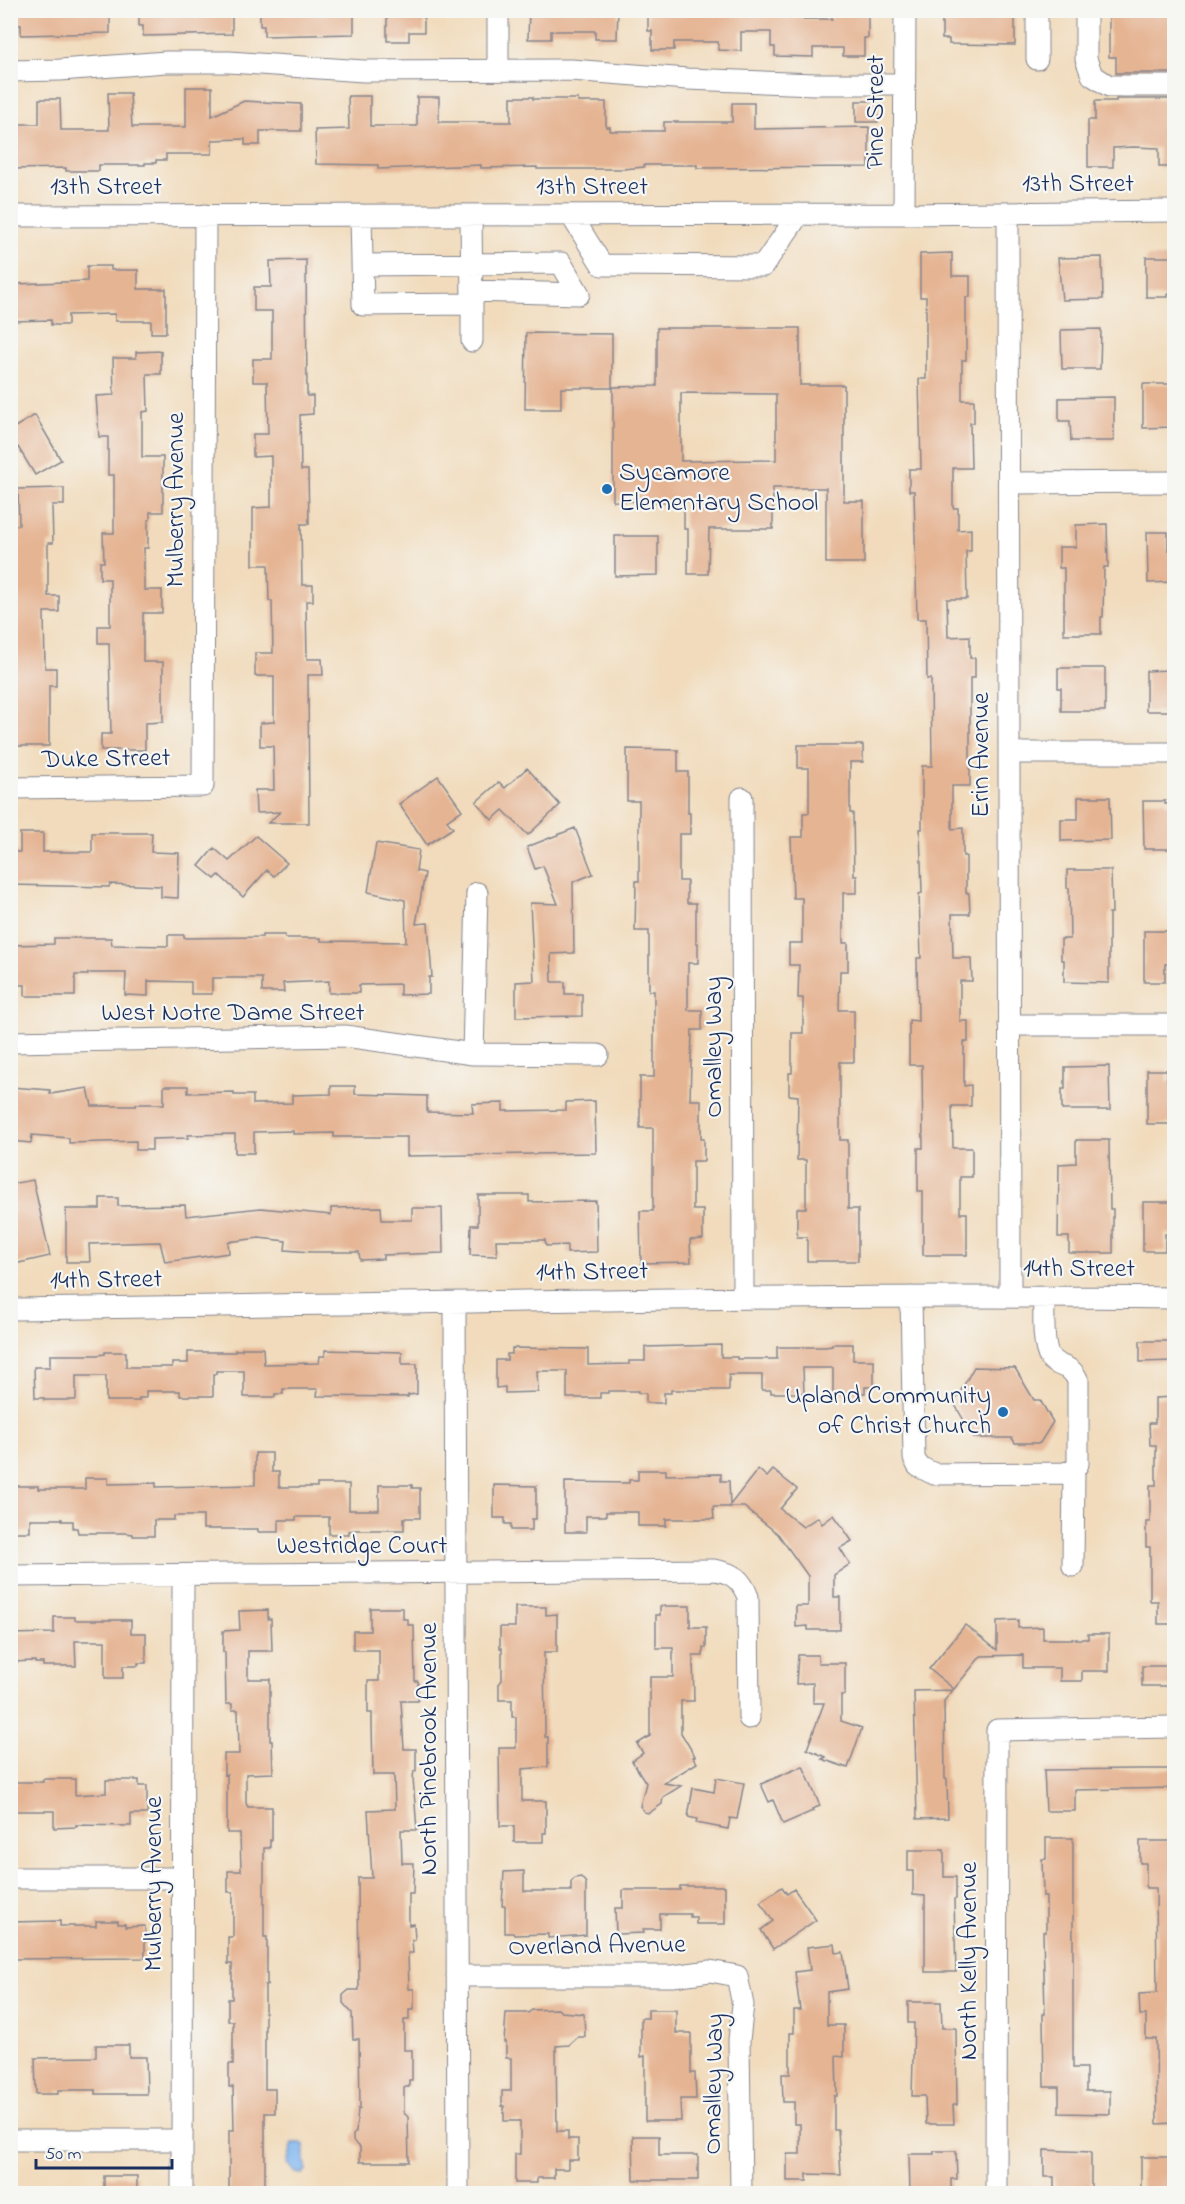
<svg xmlns="http://www.w3.org/2000/svg" width="1185" height="2204" viewBox="0 0 1185 2204" font-family="'Indie Flower',sans-serif">
	<style>
		.water { fill: #81b7f0; stroke: #4e73a7; stroke-width: 1.5 }
		.building { fill: #e5b493; fill-rule: evenodd }
		.lines { fill: none; stroke-linecap: round; stroke-linejoin: round }
		.minor-casing { stroke: #86858d; stroke-width: 23 }
		.minor { stroke: #fff; stroke-width: 21 }
		.poi-dot { fill: #1f6fb2; stroke: #f6f6f2; stroke-width: 2 }
		.labels { text-anchor: middle; dominant-baseline: central; stroke-width: 4.5; stroke-linejoin: round; paint-order: stroke }
		.street-label { font-size: 26px; fill: #1b2f5e; stroke: #f6f6f2 }
		.poi-label { font-size: 26px; fill: #1b2f5e; stroke: #f6f6f2; text-anchor: start }
	</style>
	<rect width="100%" height="100%" fill="#f6f6f2"/>
	<filter id="ink" filterUnits="userSpaceOnUse"><feTurbulence type="fractalNoise" baseFrequency=".0167" numOctaves="2"/><feDisplacementMap in="SourceGraphic" scale="12" xChannelSelector="R" yChannelSelector="G"/><feConvolveMatrix kernelMatrix="1 2 1 2 8 2 1 2 1" color-interpolation-filters="sRGB"/></filter>
	<filter id="wash" filterUnits="userSpaceOnUse"><feTurbulence type="fractalNoise" baseFrequency=".008" numOctaves="4" result="noise"/><feDisplacementMap in="SourceGraphic" scale="24" xChannelSelector="R" yChannelSelector="G"/><feGaussianBlur stdDeviation="1.35" result="paint"/><feColorMatrix in="noise" values="0 0 0 0 0 0 0 0 0 0 0 0 0 0 0 0 0 1.4 0 .05"/><feComposite in="paint" operator="in"/></filter>
	<g filter="url(#wash)">
		<rect width="100%" height="100%" fill="#f1dbbc"/>
		<path class="water" d="M293,2143H301L304,2145L306,2170L302,2174L295,2173L287,2163Z"/>
		<g id="blocks">
			<path class="building" d="M16,10H110V33L21,35V25H16Z
				M139,10H232V34L143,36V26H139Z
				M260,10H354V34L264,36V26H260Z
				M387,10H419V16H424V32H409V41H387Z
				M529,10H618L617,39H595V31H551V39H528Z
				M648,10H803V19H832V10H868V38H864V56H843V48H813V57L775,56V47H771V32H741V51L718,50V42H674V50H652V31H648Z
				M942,10H1015V45L949,44V39H942Z
				M1109,10H1174V73H1116V57H1109Z
				M186,87H212V116L244,101L301,104V131H260V145H245V139L212,140V154H166V160H156V163H145V165H99V171H66V168L10,169V124H39V99H60L61,130H109L108,93H130L132,127H186Z
				M348,96H370V126H417V97H439V122H511V97H533V99H578V102H606V127H610V131H664V122H732V103H754V129L869,127V167L697,168V165H644V167L623,169H537V167L481,168V165L378,169V165L316,164L315,130L349,129Z
				M1116,99H1174V167H1159V148L1134,147L1113,148V167H1088V120H1095V101H1116Z
				M856,101H877L878,122H856Z
				M952,253V276H970V297H966V360H962V400H974V423H970L971,468H953V508H958V530L971,529V551H966L967,599H947L948,637L970,636V658H975V678H970V786H952V829L963,828V856H966V893H969L970,914H952L953,958H971L972,981H960V1021H968V1042H964V1086L971,1085V1106H952L953,1148H972V1177H960V1213H967V1255H923V1191H918V1148H923L922,1065H909V1020L918,1021L917,958H921L919,894L922,893L920,829H922V766H932L931,679H927L926,619H917L914,491H909V469H921L919,379H926V297H920V254Z
				M1102,257L1103,299L1062,300L1058,258Z
				M1146,257H1174V294H1168V297H1146Z
				M306,260L307,396H313V414L300,415L301,470H308L309,524H301L302,585H313V601H306L307,659H322L323,675H308L309,823H268L280,812L256,813L255,790H274L273,746H260V723L274,722V676H255V653H273L272,601H269L268,565H253V508L271,507V456L253,457V434H268L267,382H253V359H272V311H254V287H271L270,261Z
				M87,266H111V270H138V289H166V333H151V321H115V314L68,315V325H51V320L10,321V291H18L17,284L87,281Z
				M657,328H800V385H844V501H864V563H826V488H773V529H709L708,574H688V529H684V502L613,501V387L657,386ZM681,393L776,394V460L681,461Z
				M1101,329L1100,369H1062L1061,330Z
				M526,333L612,334V388H561V409H525Z
				M161,351V374H147L148,411L142,412V457H163V512H150V520H148V548H144V590H162V613H143V662H163V722L145,723V750H101V734H111L109,643H98V626H110V579H100V562H104L103,533H114V475H108V437H99L96,396L114,395L113,358H136V352Z
				M1143,384H1174V427L1143,428Z
				M1114,397V441H1071L1070,421H1059V398Z
				M35,415L61,460L35,475L18,447L10,451V430Z
				M64,488V505H52L53,543H48V596H59V612H44L45,668H56V686H49V746H15V719L10,718V626H15L14,584H10V525H19L18,489Z
				M1107,524L1108,567H1104L1103,617H1101V634H1064V568H1059V547H1076V525Z
				M1147,532H1168V550H1174V582L1148,583Z
				M615,536H658V575L615,576Z
				M1058,668H1105V711H1061V688H1058Z
				M1170,670V673H1174V711H1146V671Z
				M798,745H863V762H850V813H853L854,876H857V893H843V943H848V971H840L839,1010H854V1062H840V1140H848V1209H858V1261H807V1237H797V1208H806V1160H797L798,1096L789,1095V1073H792V1033H803V998H798L799,965H789V943H802V898H793L791,837H803V813H809V768H798Z
				M627,749L678,750V772H688V813H690V834H679V881H687V903H696V943H698V963H688V1010H702V1030H692L690,1100H701V1139H704V1161H693V1210H703V1239L690,1240L691,1262L641,1263L640,1211H653V1128H640V1077H654V991H649V931H635L636,881H639V801H627Z
				M527,768L560,805L528,835L503,810L492,820L476,802L499,782L505,788Z
				M438,776L462,810L447,821L453,828L427,845L399,804Z
				M1078,797H1110L1111,840L1061,841V819H1078Z
				M1143,801H1165V804H1174V849H1144Z
				M575,828L593,874L573,882L574,953L551,954L552,982H565V994H582V1016L516,1017V982L534,981L530,903L558,904L543,866L535,869L527,847Z
				M20,833H43V852H92V833H152L151,852L179,853L178,898L161,897V886L110,884L109,887L10,885V852H20Z
				M256,836L287,863L274,876L267,870L243,897L219,875L215,879L199,866L214,848L229,861Z
				M376,843L419,850L416,871L425,873L416,924L428,923L432,977H429V994L400,995V984L359,985V993H329V981L283,983L284,992H262V978H212V994H191V982L148,981V996L125,995L126,973H88V975H75V996H25V985H10V945L54,944V938H111L112,945L168,946V935H184V938L262,937V935H285V938H321V941L406,942L405,900L368,892Z
				M1067,870H1111L1112,913H1109V983L1064,982V960H1061V939H1070L1069,888H1067Z
				M1144,931H1174V964H1165V982H1144Z
				M1109,1066L1110,1110H1062V1089H1065V1067Z
				M1147,1070H1167V1081H1174V1124H1147Z
				M164,1086H188V1093L234,1092V1095H253V1104L292,1103V1095L331,1094V1086H355V1094L427,1096V1112L473,1113L472,1104L503,1103V1111L566,1110V1102L595,1101L596,1153L407,1156V1137H334V1133L293,1134V1131L254,1132V1153H235V1134L188,1135V1138L152,1139V1150H136V1141L69,1143V1138L32,1135L31,1143L10,1141L11,1087L50,1090V1094L88,1088L92,1106H136V1104H164Z
				M1076,1140H1109L1110,1209H1113V1253H1069V1237H1058L1059,1164L1076,1163Z
				M33,1180L50,1256L10,1265V1211H14L10,1184Z
				M478,1195H529V1202L596,1201L597,1252L567,1253V1245L546,1246L545,1240H496L497,1256L470,1255L471,1225H478Z
				M100,1198H118V1206L185,1205L186,1216L261,1208L331,1215V1208L381,1207L382,1220H412V1208H442L443,1253L383,1255V1259L360,1260L359,1252H311L285,1250L286,1241L259,1238L228,1242L229,1253L165,1262L160,1242L89,1244L90,1262H66V1209H100Z
				M1143,1202H1174V1234H1165V1251H1143Z
				M1140,1341H1174V1361L1140,1362Z
				M832,1344H853V1360H874V1387H865V1393H833V1368H803L804,1393H771V1390H762V1375H729V1390H671V1393H664V1403H646V1393H638V1391H608V1393H600V1398H567V1371H537L538,1392L505,1393V1387L496,1388V1360H507V1354H512V1348L588,1349V1365L629,1364V1361H645V1347L721,1345V1357H737V1359H777V1347H825L832,1346Z
				M242,1348H263L264,1364L319,1363L320,1356H325V1350L402,1352V1364H417V1394L408,1395V1397L317,1396L318,1389H283V1394H275V1397H244V1371H216V1374H213V1396H180V1391H146V1398H139V1401H106V1376H76V1400H44V1398H35L34,1367H50V1355H98L105,1354V1352H126V1367H172V1363H188V1352H235V1350H242Z
				M974,1367L1015,1368L1034,1400H1040L1053,1422L1040,1443H1015L1012,1438H974L954,1403Z
				M1174,1397V1624H1158V1601H1150V1547H1146V1522H1150V1485H1156V1445H1150L1149,1423H1155V1398Z
				M255,1453H272V1472H279V1487H317V1484H349V1510H379V1485H412V1488H420V1518H404V1530H357L349,1531V1534H329V1517H296V1520H279V1532H258V1529H203V1516H174V1520H154V1536H133V1534L125,1533H78L77,1528H73V1521H62V1519H30V1532H10V1486H38V1489H85V1478H108V1484L156,1483V1487L255,1485Z
				M758,1469L767,1477L773,1470L797,1489L780,1509L803,1527L818,1517L822,1524L834,1515L852,1541L840,1548L850,1564L834,1575V1597H840V1630H808V1626L796,1627V1606H808V1576L778,1534L744,1507H713L714,1519H666V1526H638V1512H606V1516H586V1532H565V1482L629,1483V1480H638V1470H666V1475L721,1474V1481H729L730,1505Z
				M494,1485L536,1486V1519H532V1530H511V1524H505V1518H494Z
				M660,1606H690V1627H706V1648H703V1656H693L694,1701H681V1733L695,1756L693,1757L697,1763L664,1783L681,1786L663,1797L662,1804L649,1813L644,1812L640,1806L646,1783L632,1761L643,1753L637,1744L650,1736V1677H673V1648H656V1615H660Z
				M515,1607H546V1615L557,1614V1652H544L545,1728V1737H548V1767L522,1769V1801H546V1833H543V1842H514V1826H500L499,1748H516V1717H512V1700H499V1684L502,1680V1648H500V1627H515Z
				M370,1608H403V1619H408V1625H414L415,1681H418V1701H401L404,1749H416V1771H414L413,1778L417,1830H401L402,1863H414L413,1894H409V1925L414,1924L415,1940H412L413,1953H408L409,1989H414V2010H409V2020H404V2050H412V2080H409V2087H404V2113L408,2117L409,2162H360V2147L353,2141V2135L356,2132L358,2109H360L359,2039H353L352,2013L343,2003V1995L349,1990H359L358,1878H372L368,1810L395,1809L394,1775H373L372,1722V1713H368V1681H379V1650H353V1631H370Z
				M268,1610V1619H271L272,1651H248V1679H270V1741H272L273,1773L246,1774V1803L248,1807H272V1840H270V1848H264V1937H267V1985H265V2089H275V2113H265V2193H229V2130H234L233,2087H229V2064H233V2021H228V1999H232V1964H228V1937H233V1892H228V1871H241L240,1833H227V1774L224,1775V1754H239L238,1710H232V1704H226L225,1652H223V1631L240,1630L239,1611Z
				M54,1617H75V1620H131V1633H146V1663H138V1666H123V1678H105V1641H75L76,1666H43V1663H35V1661L10,1662V1634L54,1633Z
				M1018,1620V1628L1043,1627V1639H1088V1634H1109V1671H1082V1681H1060V1668H1023V1655L981,1656L954,1689L929,1669L965,1625L997,1650V1621Z
				M798,1655H818V1663H845V1695H841V1721L862,1728L848,1768L822,1759L826,1757L807,1749L824,1703H813V1683L796,1684Z
				M1142,1666H1174V1686H1142Z
				M953,1690L944,1701L945,1779H947L948,1818L917,1819L914,1691Z
				M803,1766L820,1806L812,1809L813,1811L783,1824L773,1800L769,1802L761,1784Z
				M1138,1769H1174V1788L1075,1790V1811H1046L1044,1770Z
				M716,1778L744,1783L737,1819L730,1818L728,1829L696,1823L697,1819L688,1817L693,1788L714,1792Z
				M43,1779H75V1795L106,1793V1780H139V1786H147V1814H131V1826L76,1825V1827L54,1828V1811H10V1782H43Z
				M1046,1838H1073V2068H1086V2091H1110V2114L1059,2113V2087H1044L1043,2014H1045L1043,1932H1046V1896H1043L1042,1859H1046Z
				M1140,1841H1174V1971H1172L1173,2012H1174V2123L1157,2124L1156,2039H1146V2015H1140L1139,1994L1157,1993L1156,1888H1146V1863H1140Z
				M908,1850H944V1877H956V1899H954L956,1972H925V1896L913,1895V1871H908Z
				M524,1871V1891H571V1882L575,1878L581,1877L586,1883V1935L548,1938V1934L514,1935L513,1933H505V1906H502L504,1872Z
				M680,1886H725V1924H696V1917H690V1914H660V1929H643L644,1933L616,1934L615,1908H623V1890H680Z
				M782,1887L787,1894L794,1889L816,1920L773,1949L761,1930L773,1921L760,1902Z
				M60,1921V1926H96V1921H118V1924H125V1927L145,1926V1958L10,1959V1922Z
				M835,1944L836,1953L843,1952L848,1989L827,1992V2025H844V2057L836,2056L837,2096H834V2130H838L841,2175L807,2174V2181H787V2154H800V2124H794V2102H783L782,2074H790V2033H794V2010H800L795,1972L810,1970L807,1947Z
				M908,2002H941L942,2028H956L957,2105H953L954,2124H926L925,2096H912L914,2023H908Z
				M558,2009L561,2012L584,2014L585,2037H578L569,2045L556,2046L557,2131H568V2139H578V2160H568V2169H554V2178H537V2183H515V2154H520V2121H504V2106H502V2091H511V2058H506V2042H504L506,2013H528L532,2010Z
				M648,2010H676V2033H691V2073H695L696,2099H680L681,2121H645V2056L641,2057V2018H648Z
				M96,2045H129V2057H146L147,2094H96V2090H58V2094H36L35,2058L96,2057Z
				M633,2136H659V2155H698V2180H634Z
				M1044,2150L1091,2152V2193H1054V2177H1044Z
				M934,2151H956L957,2179H951V2193H910L909,2154H934Z
				M1141,2157H1174V2193H1141Z
				M104,2176H137V2193H104Z"/>
		</g>
	</g>
	<g filter="url(#ink)">
		<use href="#blocks" fill-opacity="0" stroke="#86858d" stroke-width="1.5"/>
		<g class="lines">
			<defs>
				<path id="minor" d="M1086,10V59L1092,75L1109,86H1174
					M1037,59V10
					M498,70V10
					M10,71L60,70L166,62H229L364,71L571,70L687,79L815,84H903
					M1008,213L1010,1297
					M904,214L905,10
					M361,215L363,305L472,304L471,215
					M571,215L602,265L763,266L799,214
					M10,216L904,214L1174,211
					M362,265L561,263L579,294L472,291
					M472,304V341
					M1009,483L1174,482
					M1009,753H1174
					M10,788L203,786L205,215
					M742,798L743,1297
					M1009,1025H1174
					M10,1042L345,1036L473,1054L598,1055
					M473,1054L477,893
					M911,1297L914,1458L918,1466L934,1474L1064,1473L1074,1470L1078,1464V1381C1070,1362 1060,1370 1050,1358C1042,1347 1044,1311 1044,1297
					M455,1303L458,2194
					M10,1309C399,1304 786,1294 1174,1298
					M1073,1566L1074,1470
					M10,1576L714,1570C733,1573 741,1579 748,1597L749,1718
					M10,1878H182
					M457,1976H673L710,1971L737,1976L743,2005L739,2040L741,2194
					M10,2140H181
					M182,2194L183,1575
					M996,2194L997,1730L1174,1727"/>
			</defs>
			<use href="#minor" class="minor-casing"/>
			<use href="#minor" class="minor"/>
		</g>
	</g>
	<g class="poi-dot">
		<circle cx="607" cy="489" r="6"/>
		<circle cx="1003" cy="1412" r="6"/>
	</g>
	<g class="labels">
		<g class="street-label">
			<text transform="translate(877 112) rotate(-90)">Pine Street</text>
			<text x="1078" y="185">13th Street</text>
			<text x="106" y="188">13th Street</text>
			<text x="592" y="188">13th Street</text>
			<text transform="translate(177 500) rotate(-90)">Mulberry Avenue</text>
			<text transform="translate(982 755) rotate(-90)">Erin Avenue</text>
			<text transform="translate(106 760) rotate(-1)">Duke Street</text>
			<text x="233" y="1014">West Notre Dame Street</text>
			<text transform="translate(715 1047) rotate(-90)">Omalley Way</text>
			<text x="1079" y="1270">14th Street</text>
			<text transform="translate(592 1273) rotate(-1)">14th Street</text>
			<text transform="translate(106 1281) rotate(-1)">14th Street</text>
			<text x="362" y="1547">Westridge Court</text>
			<text transform="translate(430 1749) rotate(-90)">North Pinebrook Avenue</text>
			<text transform="translate(155 1884) rotate(-90)">Mulberry Avenue</text>
			<text transform="translate(597 1947) rotate(-1)">Overland Avenue</text>
			<text transform="translate(970 1961) rotate(-90)">North Kelly Avenue</text>
			<text transform="translate(715 2084) rotate(-89)">Omalley Way</text>
		</g>
		<g class="poi-label">
			<text x="619" y="474">Sycamore<tspan x="619" dy="30">Elementary School</tspan></text>
			<text x="991" y="1397" text-anchor="end">Upland Community<tspan x="991" dy="30">of Christ Church</tspan></text>
		</g>
	</g>
	<rect width="1185" height="2204" fill="none" stroke="#f6f6f2" stroke-width="36"/>
	<path d="M36 2159v9h136v-9" fill="none" stroke="#1b2f5e" stroke-width="3"/>
	<text x="45" y="2159" font-size="18" fill="#1b2f5e" stroke="#f6f6f2" stroke-width="4.5" paint-order="stroke">50 m</text>
</svg>
